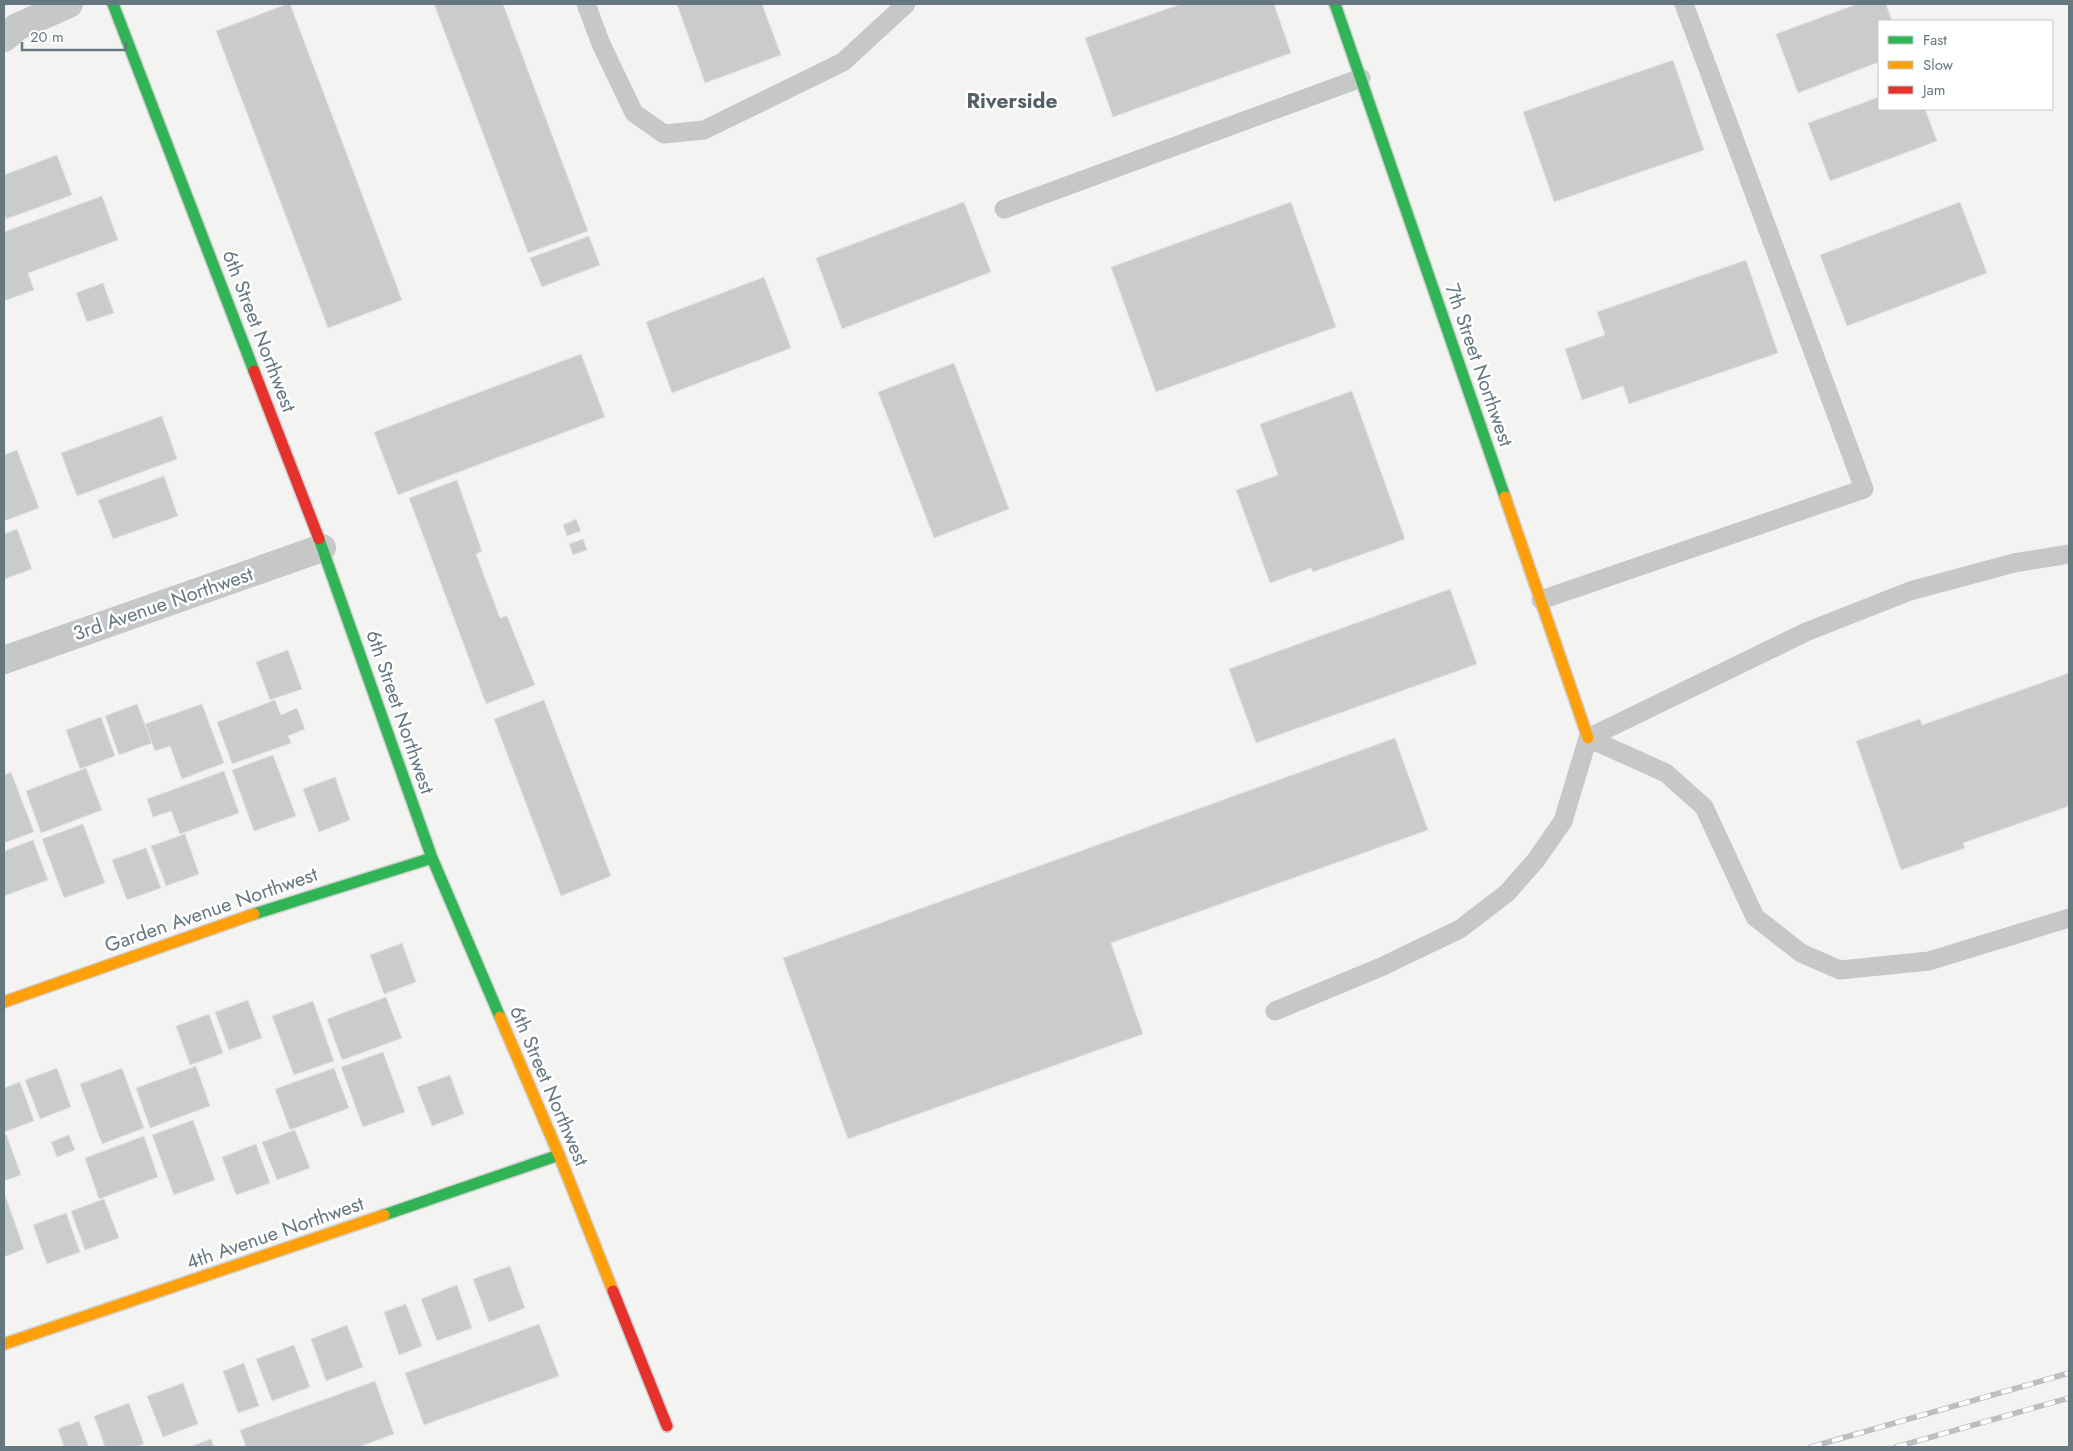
<svg xmlns="http://www.w3.org/2000/svg" width="2073" height="1451" viewBox="0 0 2073 1451" font-family="Jost,sans-serif">
	<style>
		.building { fill: #cacccc; stroke: #e2e2e2 }
		.lines { fill: none; stroke-linecap: round; stroke-linejoin: round }
		.fast-casing { stroke: #cfd0d0; stroke-width: 14 }
		.slow-casing { stroke: #cfd0d0; stroke-width: 14 }
		.jam-casing { stroke: #cfd0d0; stroke-width: 14 }
		.lane { stroke: #c6c8c8; stroke-width: 19 }
		.street { stroke: #c6c8c8; stroke-width: 28 }
		.fast { stroke: #30b455; stroke-width: 11 }
		.slow { stroke: #ff9f0a; stroke-width: 11 }
		.jam { stroke: #e5322d; stroke-width: 11 }
		.rail-casing { stroke: #bcbebf; stroke-width: 5.5 }
		.rail { stroke: #fff; stroke-width: 4; stroke-dasharray: 11; stroke-linecap: butt }
		.labels { text-anchor: middle; dominant-baseline: central; stroke-width: 5; stroke-linejoin: round; paint-order: stroke }
		.street-label { font-size: 20px; fill: #657880; stroke: #fff }
		.neighbourhood-label { font-size: 21px; font-weight: bold; fill: #536065; stroke: #fff }
	</style>
	<rect width="100%" height="100%" fill="#f3f3f2"/>
	<path class="building" d="M287,4H290L402,300L328,328L216,31Z
		M434,4H503L588,231L528,253Z
		M677,4H762L781,55L705,83Z
		M1181,4H1274L1291,53L1113,117L1085,38Z
		M1857,4H1886L1892,21H1879V62L1798,93L1776,34Z
		M1673,60L1704,150L1554,202L1523,112Z
		M1879,97V109H1925L1937,141L1830,181L1808,123Z
		M57,155L72,195L6,219L4,213V175Z
		M102,196L118,240L28,273L34,290L4,301V232Z
		M964,202L991,272L842,329L816,258Z
		M1291,202L1336,327L1156,392L1111,267Z
		M1960,202L1987,273L1847,326L1820,255Z
		M589,236L600,265L542,287L530,258Z
		M1746,260L1778,353L1629,404L1623,386L1582,400L1565,349L1605,335L1597,312Z
		M764,277L791,348L672,393L646,322Z
		M103,283L114,313L87,322L76,293Z
		M581,354L605,417L398,495L374,432Z
		M954,363L1009,509L934,538L878,392Z
		M1352,391L1405,539L1313,572L1311,568L1270,583L1236,490L1278,475L1260,424Z
		M162,416L177,459L77,496L61,453Z
		M17,450L39,508L4,521V455Z
		M164,476L178,516L113,539L98,500Z
		M457,480L482,551L476,554L500,618L507,616L535,685L486,704L409,498Z
		M576,519L581,531L567,536L563,525Z
		M17,529L32,569L4,579V534Z
		M583,539L587,550L573,555L569,544Z
		M1450,589L1477,664L1256,743L1229,669Z
		M288,650L302,689L270,700L256,662Z
		M2069,673V806L1963,843L1965,848L1901,870L1856,741L1920,719L1922,725Z
		M275,700L281,715L297,708L305,729L288,736L291,743L232,764L217,722Z
		M544,700L611,876L561,896L494,719Z
		M137,704L152,743L119,755L105,716Z
		M202,704L224,763L182,779L170,746L155,751L145,724Z
		M101,717L115,756L80,769L66,730Z
		M1395,738L1428,830L1111,943L1143,1034L848,1139L783,958Z
		M273,755L296,816L254,831L232,770Z
		M86,768L102,810L41,833L26,791Z
		M224,771L239,813L180,834L171,811L153,817L147,799Z
		M11,772L34,832L4,843V775Z
		M335,777L350,820L319,832L303,789Z
		M83,824L105,883L64,898L42,839Z
		M185,834L199,874L166,886L151,846Z
		M33,840L48,880L4,896V851Z
		M146,848L161,888L127,900L112,860Z
		M402,943L416,982L384,994L370,955Z
		M386,997L402,1038L342,1060L327,1019Z
		M248,1000L262,1038L229,1050L215,1012Z
		M313,1001L334,1061L294,1075L272,1016Z
		M209,1014L223,1053L190,1065L176,1026Z
		M383,1052L405,1112L363,1127L341,1067Z
		M196,1066L210,1106L150,1128L136,1088Z
		M57,1068L71,1107L40,1119L25,1080Z
		M122,1068L144,1128L102,1144L80,1084Z
		M334,1068L349,1108L290,1130L275,1089Z
		M450,1075L464,1114L432,1126L417,1087Z
		M20,1082L34,1121L4,1132V1088Z
		M193,1120L215,1180L174,1195L152,1135Z
		M295,1130L310,1168L277,1180L262,1142Z
		M6,1134L21,1175L4,1181V1135Z
		M69,1135L75,1150L57,1157L51,1142Z
		M144,1136L158,1177L99,1199L85,1158Z
		M256,1144L270,1183L236,1195L222,1157Z
		M4,1192L24,1249L4,1257Z
		M104,1199L119,1238L85,1250L71,1211Z
		M66,1213L80,1252L47,1264L33,1225Z
		M510,1266L525,1308L489,1322L473,1279Z
		M457,1285L472,1328L437,1341L421,1299Z
		M406,1304L422,1346L399,1355L384,1312Z
		M539,1324L559,1376L424,1425L405,1373Z
		M347,1325L363,1367L326,1381L311,1339Z
		M294,1345L310,1387L272,1401L256,1359Z
		M244,1363L259,1406L238,1413L223,1371Z
		M375,1381L394,1434L359,1447H246L240,1430Z
		M183,1383L198,1424L163,1437L147,1396Z
		M129,1403L144,1444L136,1447H105L94,1416Z
		M79,1421L89,1447H64L58,1429Z
		M211,1439L214,1447H189Z"/>
	<g class="lines">
		<defs>
			<path id="fast" d="M113,4L254,371
				M1335,4L1505,497
				M319,539L432,858L500,1017
				M254,914L432,858
				M384,1215L559,1155"/>
			<path id="slow" d="M1505,497L1588,738
				M4,1002L254,914
				M500,1017L559,1155L613,1291
				M4,1344L384,1215"/>
			<path id="jam" d="M254,371L319,539
				M613,1291L667,1426"/>
		</defs>
		<use href="#fast" class="fast-casing"/>
		<use href="#slow" class="slow-casing"/>
		<use href="#jam" class="jam-casing"/>
		<path class="lane" d="M586,4L601,44L634,113L664,134L704,130L843,62L906,4
			M1004,209L1361,78
			M1541,600L1864,489L1684,4
			M1588,738L1666,773L1704,807L1755,917L1801,953L1840,970L1929,961L2069,918
			M1275,1011L1381,967L1460,929L1507,893L1536,860L1563,821L1588,738L1806,632L1910,591L2014,563L2069,554"/>
		<path class="street" d="M4,38L17,27L69,4
			M4,660L322,548"/>
		<use href="#fast" class="fast"/>
		<use href="#slow" class="slow"/>
		<use href="#jam" class="jam"/>
		<defs>
			<path id="rail" d="M1811,1447L2069,1373
				M1896,1447L2069,1398"/>
		</defs>
		<use href="#rail" class="rail-casing"/>
		<use href="#rail" class="rail"/>
	</g>
	<g class="labels">
		<g class="street-label">
			<text transform="translate(259 331) rotate(69)">6th Street Northwest</text>
			<text transform="translate(1479 365) rotate(71)">7th Street Northwest</text>
			<text transform="translate(163 604) rotate(-19)">3rd Avenue Northwest</text>
			<text transform="translate(400 712) rotate(71)">6th Street Northwest</text>
			<text transform="translate(211 910) rotate(-19)">Garden Avenue Northwest</text>
			<text transform="translate(549 1086) rotate(67)">6th Street Northwest</text>
			<text transform="translate(275 1233) rotate(-19)">4th Avenue Northwest</text>
		</g>
		<g class="neighbourhood-label">
			<text x="1012" y="101">Riverside</text>
		</g>
	</g>
	<rect width="2073" height="1451" fill="none" stroke="#657880" stroke-width="10"/>
	<rect x="1878" y="20" width="175" height="90" fill="#ffffff" stroke="#c1c9cc"/>
	<rect x="1888" y="36" width="25" height="8" fill="#30b455" stroke="#c1c9cc"/>
	<text x="1923" y="45" font-size="15" fill="#657880">Fast</text>
	<rect x="1888" y="61" width="25" height="8" fill="#ff9f0a" stroke="#c1c9cc"/>
	<text x="1923" y="70" font-size="15" fill="#657880">Slow</text>
	<rect x="1888" y="86" width="25" height="8" fill="#e5322d" stroke="#c1c9cc"/>
	<text x="1923" y="95" font-size="15" fill="#657880">Jam</text>
	<path d="M22 42v8h104v-8" fill="none" stroke="#657880" stroke-width="2.5"/>
	<text x="30" y="42" font-size="15" fill="#657880" stroke="#ffffff" stroke-width="4" paint-order="stroke">20 m</text>
</svg>
